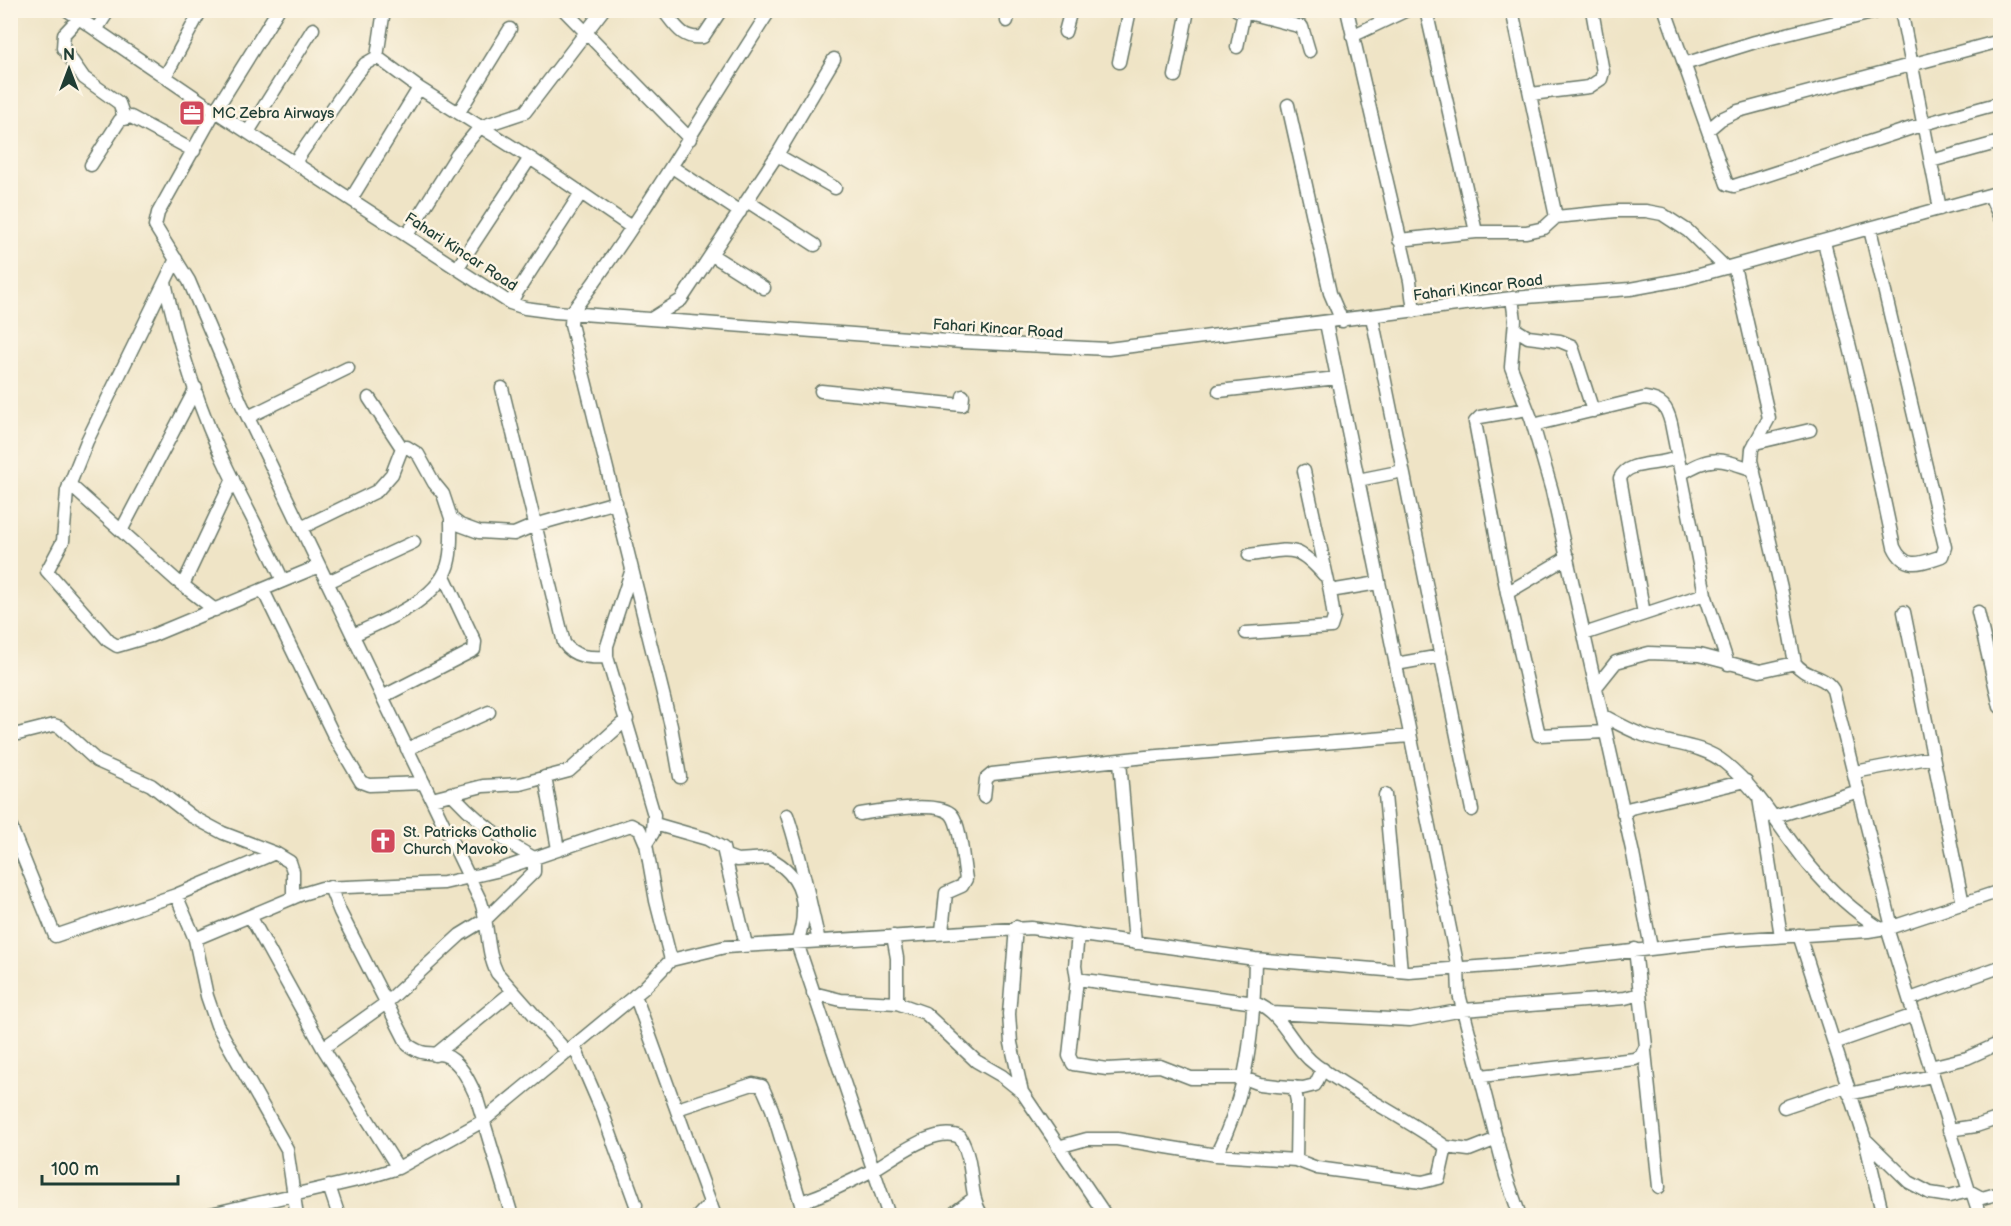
<svg xmlns="http://www.w3.org/2000/svg" width="2011" height="1226" viewBox="0 0 2011 1226" font-family="'Balsamiq Sans',sans-serif">
	<style>
		.lines { fill: none; stroke-linecap: round; stroke-linejoin: round }
		.minor-casing { stroke: #687767; stroke-width: 15 }
		.minor { stroke: #fff; stroke-width: 12 }
		.labels { text-anchor: middle; dominant-baseline: central; stroke-width: 5; stroke-linejoin: round; paint-order: stroke }
		.poi-label { font-size: 15px; fill: #1f3d34; stroke: #fcf5e5; text-anchor: start }
		.street-label { font-size: 15px; fill: #1f3d34; stroke: #fcf5e5 }
	</style>
	<rect width="100%" height="100%" fill="#fcf5e5"/>
	<filter id="ink" filterUnits="userSpaceOnUse"><feTurbulence type="fractalNoise" baseFrequency=".0167" numOctaves="2"/><feDisplacementMap in="SourceGraphic" scale="12" xChannelSelector="R" yChannelSelector="G"/><feConvolveMatrix kernelMatrix="1 2 1 2 8 2 1 2 1" color-interpolation-filters="sRGB"/></filter>
	<filter id="wash" filterUnits="userSpaceOnUse"><feTurbulence type="fractalNoise" baseFrequency=".008" numOctaves="4" result="noise"/><feDisplacementMap in="SourceGraphic" scale="24" xChannelSelector="R" yChannelSelector="G"/><feGaussianBlur stdDeviation="1.35" result="paint"/><feColorMatrix in="noise" values="0 0 0 0 0 0 0 0 0 0 0 0 0 0 0 0 0 1.4 0 .05"/><feComposite in="paint" operator="in"/></filter>
	<g filter="url(#wash)">
		<rect width="100%" height="100%" fill="#efe4c6"/>
	</g>
	<g filter="url(#ink)">
		<g class="lines">
			<defs>
				<path id="minor" d="M67,10L215,111L510,303L525,308L555,312L962,342L1108,349L1512,298L1630,289L1685,279L2000,192
					M278,10L215,111L158,213L155,226L189,281L241,403L481,902C489,925 486,951 497,973L567,1052
					M564,10L690,139
					M663,10C675,25 682,40 703,37L721,10
					M1237,10L1302,27L1309,51
					M1347,10L1410,281L1414,311
					M1426,10L1476,232
					M1512,10L1556,217
					M1665,10L1727,184L1734,186L1924,124L2000,103
					M1901,10L1940,209
					M79,18L64,34L63,48L84,78L119,103L124,117
					M1007,21L1009,10
					M96,30L109,10
					M1065,32L1071,10
					M1352,36L1407,10
					M1237,47L1244,12
					M377,57L419,88L530,158L631,227
					M1119,62L1130,10
					M1684,64L1755,42L1884,10
					M1175,76L1188,10
					M165,77L201,10
					M1531,94L1589,87L1601,79L1603,72L1592,10
					M1288,105L1330,293L1342,321
					M459,112L510,29
					M1708,130L1721,119L1738,111L2000,41
					M248,132L313,29
					M777,155L835,188
					M1931,161L2000,142
					M295,162L355,76L365,64L377,57L384,10
					M91,165L120,120L131,117L194,151
					M672,167L740,212
					M1990,195L2000,218
					M351,199L419,88
					M747,201L815,245
					M407,235L457,155L480,127L525,112L603,10
					M1399,240L1476,232H1526L1544,228L1556,217L1616,211H1646L1662,214L1688,231L1726,268
					M1824,242L1861,392L1894,547C1905,571 1921,563 1942,556L1945,547L1870,229
					M712,255L764,288
					M176,259L87,441L67,491L63,541L47,571L109,641L117,646L151,636L319,566
					M1734,266L1769,418L1752,449L1751,460L1782,593L1795,663C1805,678 1824,674 1833,690L1892,927
					M458,267L530,158
					M165,282C177,341 201,416 228,470C246,507 266,543 283,581
					M1512,298L1515,320L1511,367L1531,418L1552,491L1633,854L1651,948
					M510,303L581,193
					M1372,317L1472,810
					M651,319L681,300L777,155L834,59
					M1326,323L1458,968L1459,994L1506,1176L1520,1216
					M1515,329L1528,337L1560,341L1572,346L1593,411
					M502,388L564,643C574,658 591,658 607,657
					M821,391L962,405L963,396
					M1219,391L1337,378
					M369,398L402,448L407,447L418,454L434,483L443,494L451,518L460,525L479,532L514,534L535,525L616,502
					M1527,409L1480,417L1475,422L1507,593L1539,735L1605,732
					M248,417L348,368
					M1533,425L1645,398C1662,400 1667,407 1671,423L1705,594L1728,664
					M1755,443L1810,430
					M1304,471L1330,591L1378,583
					M1681,474C1711,454 1721,459 1754,470
					M1358,480L1403,471
					M69,484L176,580L215,610
					M301,528L377,491L392,474L402,448
					M121,531L196,388
					M1249,555C1290,550 1295,542 1324,575
					M631,572L607,646V657L654,815L653,833L646,844
					M328,582L414,542
					M183,585L233,479
					M263,590L334,736L361,782L369,785L424,783
					M1507,593L1568,557
					M1904,612L1963,904
					M1978,612L2000,707
					M1644,614L1620,478C1629,459 1661,467 1677,457
					M1246,633L1331,627L1334,618L1330,591
					M1584,634L1705,594
					M353,635C385,620 442,599 449,560C452,547 451,532 451,518
					M1396,664L1441,656
					M1596,687L1616,662L1649,653L1699,655L1760,671L1795,663
					M382,697L474,650L475,642L444,576
					M1602,715C1615,722 1629,730 1643,735C1671,745 1700,743 1725,763C1760,791 1781,831 1809,865C1830,890 1853,911 1881,929
					M10,736L54,725L60,727L97,761L151,785L191,816L223,833L275,853
					M407,749L489,712
					M1120,761L1135,943
					M1855,772L1933,757
					M545,777L558,849
					M680,777L671,726L571,324L572,312C645,216 704,111 770,10
					M1385,795L1401,971
					M984,797L986,779L992,774L1146,757L1410,736
					M1759,798L1781,936
					M432,799L483,786L520,784L569,771L627,719
					M1623,813L1631,808L1746,781
					M860,814C878,811 940,800 952,815C961,826 963,863 966,879L962,886L946,893L942,932
					M787,815C801,856 809,899 819,941
					M1774,817L1859,791
					M655,824L707,839L723,848L746,945
					M10,825L55,936L176,895L275,853L290,862L293,871V898
					M726,856L737,860L769,858C805,876 809,908 797,943L889,1216
					M330,887L340,912L408,1045C426,1057 427,1051 444,1055C460,1060 470,1083 476,1096L512,1216
					M176,895L195,939L207,996L217,1025L287,1149L297,1216
					M250,916L323,1048L398,1168
					M1016,927L1009,1014L1011,1043L1022,1092
					M1887,928L1969,1191L1982,1198L2000,1193
					M1078,934L1075,966L1077,979L1069,1056L1073,1064L1107,1069L1160,1066L1191,1078H1244L1260,1084L1277,1086L1303,1088L1315,1085L1323,1069
					M1799,935L1865,1139L1909,1182L1930,1193L1949,1196L1969,1191
					M893,936L897,958V1003
					M195,939L302,894L322,888L444,883L496,871L631,825L640,830L646,844L656,901L671,960
					M1077,979L1255,1003C1285,1015 1291,1047 1316,1065C1357,1095 1404,1117 1446,1147L1469,1150L1497,1139
					M813,993L841,1000L897,1003L925,1013L976,1061L1002,1076L1022,1092L1106,1216
					M635,995L715,1216
					M1910,999L2000,967
					M1272,1013L1410,1020L1463,1010L1625,998L1640,994
					M1834,1043L1914,1015
					M574,1046L602,1111L636,1205
					M323,1048L386,1003L460,935L486,919L534,872V858C502,841 476,820 451,793
					M1645,1051L1659,1187
					M435,1055L512,992
					M1930,1067L1967,1058L2000,1043
					M1481,1076L1635,1059L1641,1056L1646,1046L1635,949
					M1294,1087L1297,1101L1296,1160
					M1849,1094L1932,1076
					M1784,1107L1847,1086
					M677,1109L753,1084L762,1086L772,1109L801,1204
					M1949,1130L1976,1126L2000,1118
					M1866,1144L1881,1208
					M1058,1147L1087,1139H1117L1216,1155L1296,1160L1317,1168L1422,1182L1439,1178L1446,1147
					M1216,1155C1248,1093 1254,1028 1255,959
					M329,1186L339,1216
					M1973,1195L1980,1216
					M202,1216L362,1179L398,1168L483,1121L644,988L671,960L725,947L1031,928L1255,959L1409,972L1517,964L1730,940L1868,931L1892,927L2000,891
					M698,1216L710,1203
					M803,1216L801,1209L804,1201C827,1193 850,1182 871,1171C893,1159 934,1125 960,1137C976,1165 967,1191 982,1216
					M950,1216L974,1198"/>
			</defs>
			<use href="#minor" class="minor-casing"/>
			<use href="#minor" class="minor"/>
		</g>
	</g>
	<defs>
		<symbol id="office-square" viewBox="-11 -11 22 22"><rect x="-9" y="-9" width="18" height="18" rx="4" fill="#d1495b" stroke="#fcf5e5"/><path d="M-6-3h4V-5.5h4V-3h4V5H-6ZM-1-4.5V-3h2v-1.5ZM-6 0V1H6V0Z" fill="#fff"/></symbol>
		<symbol id="church-square" viewBox="-11 -11 22 22"><rect x="-9" y="-9" width="18" height="18" rx="4" fill="#d1495b" stroke="#fcf5e5"/><path d="M-1.2-6h2.4v3.5h3.3v2.4h-3.3V6h-2.4V-.1h-3.3v-2.4h3.3Z" fill="#fff"/></symbol>
	</defs>
	<g fill-rule="evenodd">
		<use href="#office-square" x="177" y="98" width="30" height="30"/>
		<use href="#church-square" x="368" y="826" width="30" height="30"/>
	</g>
	<g class="labels">
		<g class="poi-label">
			<text x="212" y="113">MC Zebra Airways</text>
			<text x="403" y="832">St. Patricks Catholic<tspan x="403" dy="17">Church Mavoko</tspan></text>
		</g>
		<g class="street-label">
			<text transform="translate(461 252) rotate(33)">Fahari Kincar Road</text>
			<text transform="translate(1478 288) rotate(-7)">Fahari Kincar Road</text>
			<text transform="translate(998 329) rotate(4)">Fahari Kincar Road</text>
		</g>
	</g>
	<rect width="2011" height="1226" fill="none" stroke="#fcf5e5" stroke-width="36"/>
	<g transform="translate(69 69)" stroke="#fcf5e5" stroke-width="4.5" paint-order="stroke">
	<path d="M0-4.5L10 22L0 15L-10 22Z" fill="#1f3d34"/>
	<text y="-9" font-size="16" font-weight="bold" text-anchor="middle" fill="#1f3d34">N</text>
	</g>
	<path d="M42 1175v9h136v-9" fill="none" stroke="#1f3d34" stroke-width="3"/>
	<text x="51" y="1175" font-size="18" fill="#1f3d34" stroke="#fcf5e5" stroke-width="4.5" paint-order="stroke">100 m</text>
</svg>
